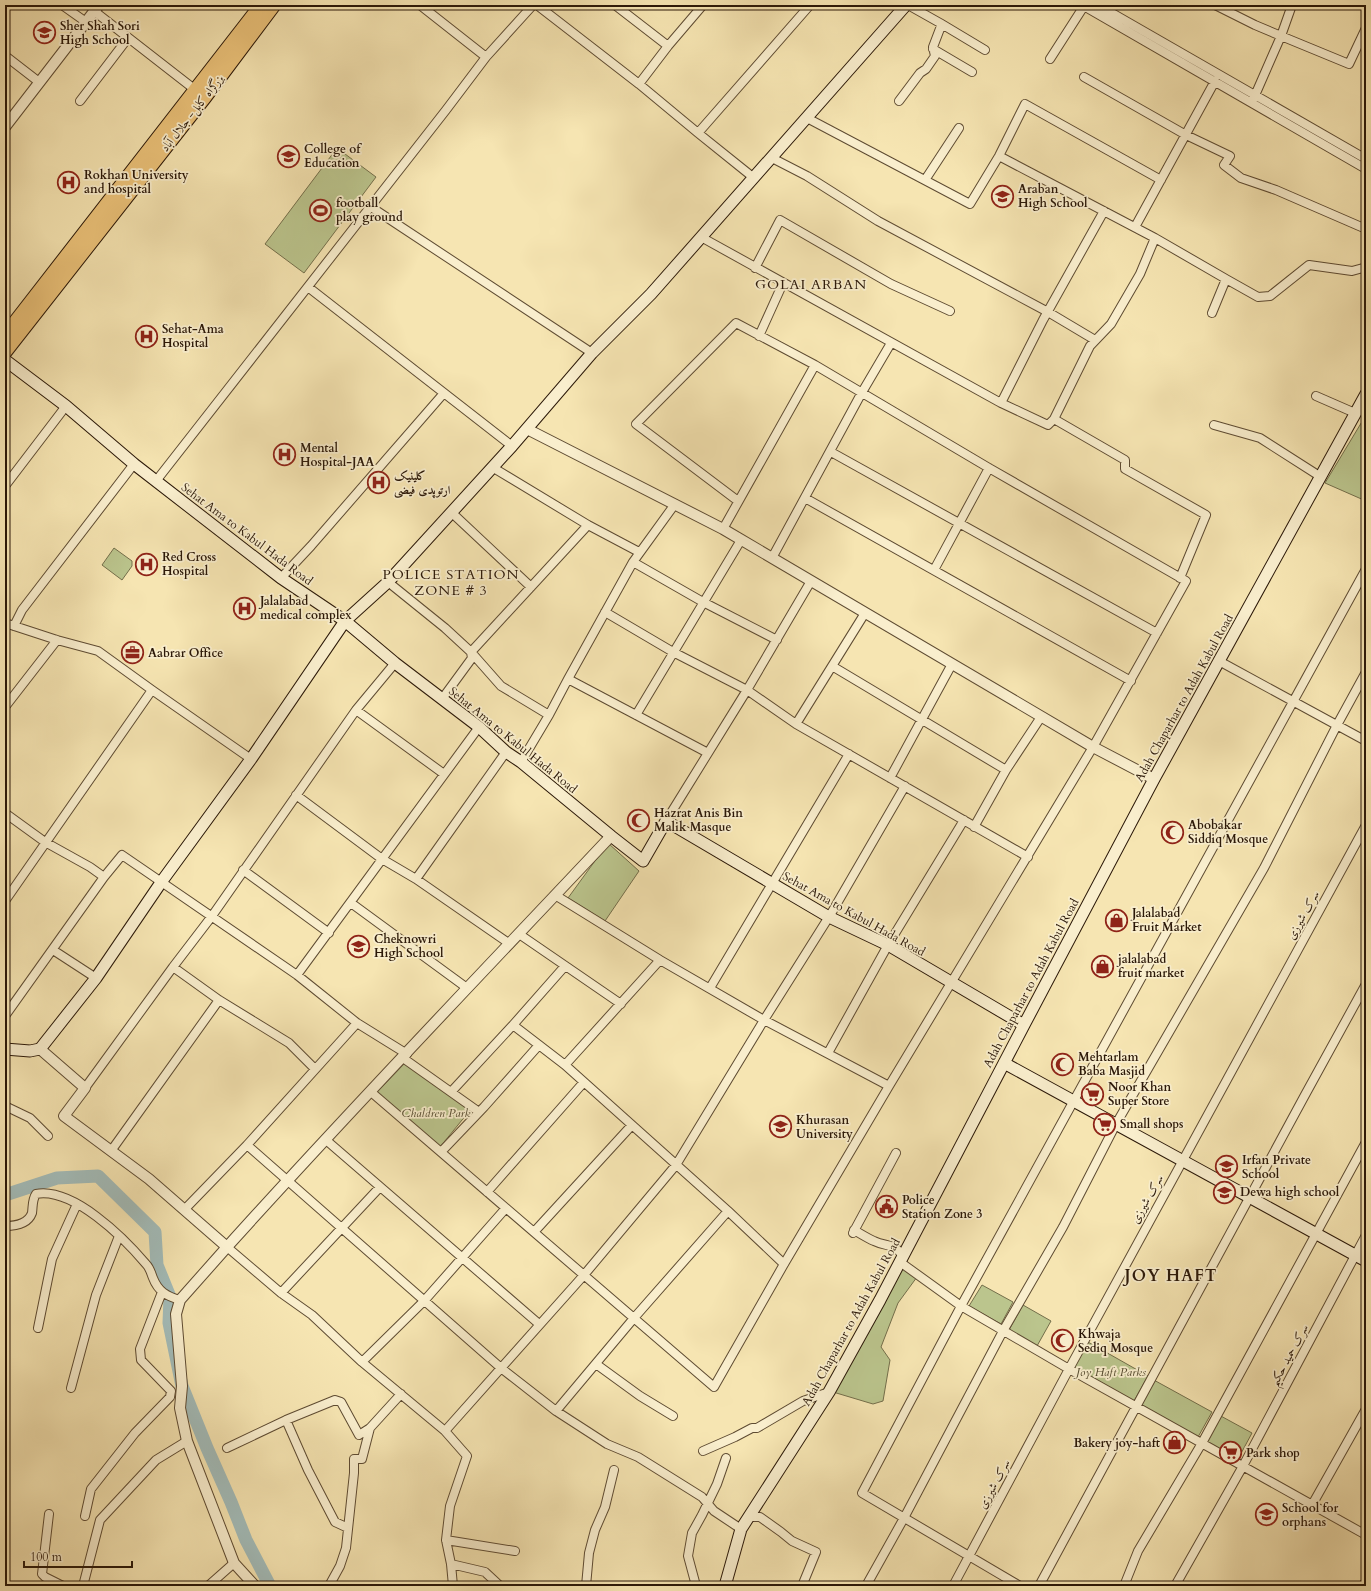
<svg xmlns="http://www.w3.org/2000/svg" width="1371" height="1591" viewBox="0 0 1371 1591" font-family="Cardo,Amiri,serif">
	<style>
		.green { fill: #bbc58d; stroke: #736e4a }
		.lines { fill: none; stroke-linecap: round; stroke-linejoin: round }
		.river { stroke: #a3bcb9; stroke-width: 13 }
		.minor-casing { stroke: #5e4b32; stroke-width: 10 }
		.tertiary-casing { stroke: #5e4b32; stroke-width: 12 }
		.secondary-casing { stroke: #2b1808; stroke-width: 13 }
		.trunk-casing { stroke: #2b1808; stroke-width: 15 }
		.minor { stroke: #f9eecd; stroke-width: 8 }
		.tertiary { stroke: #f9eecd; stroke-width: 10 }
		.secondary { stroke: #f9eecd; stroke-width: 11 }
		.trunk { stroke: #ebc279; stroke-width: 13 }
		.labels { text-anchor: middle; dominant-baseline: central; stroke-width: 3.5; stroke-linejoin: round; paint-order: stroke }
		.poi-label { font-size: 12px; font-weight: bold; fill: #2b1808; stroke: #f9eecd; text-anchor: start }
		.street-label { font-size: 12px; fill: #2b1808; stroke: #f9eecd }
		.park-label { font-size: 12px; font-style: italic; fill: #564c30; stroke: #f9eecd }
		.quarter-label { font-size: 14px; letter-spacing: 1px; fill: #2b1808; stroke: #f9eecd }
		.district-label { font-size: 16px; font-weight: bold; letter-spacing: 1px; fill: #2b1808; stroke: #f9eecd }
	</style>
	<rect width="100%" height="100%" fill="#f6e5b2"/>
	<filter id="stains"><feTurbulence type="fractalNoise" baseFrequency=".005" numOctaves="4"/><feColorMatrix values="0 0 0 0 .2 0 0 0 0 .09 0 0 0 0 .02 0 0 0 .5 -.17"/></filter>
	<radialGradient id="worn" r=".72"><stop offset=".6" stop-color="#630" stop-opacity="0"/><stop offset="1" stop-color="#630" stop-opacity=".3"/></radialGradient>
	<path class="green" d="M337,148L376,177L304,273L265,244Z
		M1366,415V501L1325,483Z
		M114,548L132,561V566L122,580L102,565Z
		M608,843L639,871L605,921L568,898Z
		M405,1063L471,1109L440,1147L375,1094Z
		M903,1267L917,1277L898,1303L881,1347L890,1360L883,1401L873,1404L833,1392Z
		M982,1285L1013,1302L1001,1324L969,1306Z
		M1023,1305L1051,1321L1037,1346L1009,1330Z
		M1088,1342L1148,1376L1134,1401L1074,1367Z
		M1152,1379L1212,1412L1198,1437L1138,1403Z
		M1219,1415L1252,1433L1238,1459L1204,1441Z"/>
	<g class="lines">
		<path class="river" d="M5,1195L57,1178L98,1176L155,1232L157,1265L170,1297L169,1323L182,1386L207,1448L231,1502L246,1540L270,1586"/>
		<defs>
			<path id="minor" d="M62,5L86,22
				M420,5L486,57
				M537,5L639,84L698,133L754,178
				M615,5L668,46
				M1082,5L1366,169
				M1098,5L1366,159
				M1215,5L1255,25L1281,36L1253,100
				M1292,5L1281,36L1349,64L1366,28
				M94,11L198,92
				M940,23L985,50
				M933,49L972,72
				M8,58L39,82
				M1050,59L1084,6
				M1084,77L1186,135L1230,156L1224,165L1241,178L1276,190L1366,229
				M639,84L668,46L703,5
				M80,101L128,38
				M899,101L920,73L926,69L935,56L933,47L941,26L940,23L908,5
				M807,118L970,204L999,156L1025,104L1161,180
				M698,133L810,5
				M999,156L1155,238L1226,279L1212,313
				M772,158L807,176L878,221L1048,312L1095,340
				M925,180L959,128
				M371,207L592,353
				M1135,227L1215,81
				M701,237L1001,403L1048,425L1054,419L1090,346L1111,324L1140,274L1155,238
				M755,268L780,220L891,284L950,311
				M1226,279L1258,297L1270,296L1309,265L1352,271L1363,268L1366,269
				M308,287L512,446
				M759,336L783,283
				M1316,396L1355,413
				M1001,403L1043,320L1104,211
				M1054,419L1125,460V469L1206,515L1180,578
				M1214,425L1260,438L1321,477
				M831,452L1157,633
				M492,467L588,525L639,552
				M156,481L446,110L486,57L533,5
				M5,486L66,406
				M805,498L1131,681
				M451,512L531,587
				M723,529L815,365
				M772,558L861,394L891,343
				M633,562L703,602L777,640
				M934,570L989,468
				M281,578L311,546L444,393
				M388,582L445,628L471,652L501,686L549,715
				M605,612L673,652L747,690L796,724L1028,857
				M5,623L57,640L98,651L152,690L251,759
				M14,626L22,610L134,464
				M1219,661L1366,741
				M832,666L1006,770
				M568,679L708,753
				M442,699L472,658L471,652L588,525
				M5,707L57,640
				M356,710L444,774
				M636,715L741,540
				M796,724L865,613
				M521,762L549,715L568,679L633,562L675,504
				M890,778L952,664
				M296,795L382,859L416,879L510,944
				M5,813L45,842L90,867L104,877
				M666,821L747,690L811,581
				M974,827L1006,770L1041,717
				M243,870L329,933
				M416,879L506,752
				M555,895L660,960L764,1020L889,1086
				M5,901L152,690
				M351,903L467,988
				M519,934L621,1004
				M53,950L96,978
				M173,967L219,1000L289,1043L315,1069
				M297,975L479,727
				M710,988L849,754
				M5,1016L104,877L122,855L297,975L357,1023L407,1054
				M513,1025L565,1065L728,1211L784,1264
				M828,1053L888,945L964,820
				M403,1058L479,1112
				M565,1065L660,960
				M85,1088L173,967L212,916L356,710L395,663
				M371,1092L714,1387L784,1264L889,1086L1093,747L1186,581L989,468L815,365L736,323L636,424L738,501
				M451,1092L513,1025L565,966
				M5,1106L30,1118L48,1136
				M326,1140L539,1324
				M247,1145L501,1368L556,1411L607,1444L638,1457L702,1497L714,1511L741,1529
				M111,1151L219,1000
				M441,1152L484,1107L539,1045
				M487,1192L584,1082
				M185,1209L247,1145L357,1023
				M5,1226C15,1226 28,1224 32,1213C33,1206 32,1200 36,1194C73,1187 124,1238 146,1264C150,1268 151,1273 153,1278C158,1291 166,1296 180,1300
				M854,1230C861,1234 867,1238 874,1241C886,1247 896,1243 903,1257
				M534,1232L632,1125
				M853,1233L896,1153
				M227,1247L281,1293L312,1315L362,1362L445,1431L584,1275L676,1165L764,1020L832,912L905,786
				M900,1262L961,1306L1069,1369L1366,1535
				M281,1293L380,1187
				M38,1328L52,1259L77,1204
				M362,1362L424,1301L506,1208
				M596,1364L640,1396L673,1416
				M71,1388L96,1295L119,1236
				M556,1411L634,1318L728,1211
				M286,1420L308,1470L335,1522L348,1528
				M445,1431L467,1456L450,1506L446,1540L451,1564L453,1586
				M227,1448L286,1420L335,1400L341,1402L359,1435L370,1428L401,1394
				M703,1451L735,1437L752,1428H757L803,1401L829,1392
				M1312,1505L1366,1409
				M49,1514L42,1574L45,1577L63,1586
				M85,1516L91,1489L135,1433L170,1397L171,1391L141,1360L140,1349L162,1292
				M749,1517H760L781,1532L792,1541L816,1552L802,1586
				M446,1540L515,1551
				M451,1564L485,1572L500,1586
				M83,1586L100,1520L156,1460L187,1441
				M208,1586L234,1563
				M329,1586L340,1566L346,1548L354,1473V1459H362L370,1428
				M586,1586L589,1553L595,1530L605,1507L614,1470
				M692,1586L695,1582L688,1556L692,1533L702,1515L717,1484L726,1458
				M866,1586L904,1518L1003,1331L1063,1227L1116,1124L1264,868L1337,725L1366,672
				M953,1586L1069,1369L1366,825
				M1020,1586L862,1493L961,1306L1366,569
				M1039,1586L1305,1095L1366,984
				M1124,1586L1138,1551L1202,1443L1366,1142
				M1175,1586L1243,1466L1366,1235
				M1362,1586L1366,1582"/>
			<path id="tertiary" d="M5,127L99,5
				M527,429L723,529L1093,747L1154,779
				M40,1049L85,1088L64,1116L149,1179L227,1247L180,1300L176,1314L182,1386L180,1408L187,1441L234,1563L255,1586
				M227,1247C352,1108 482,973 611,836"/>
			<path id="secondary" d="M5,360L66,406L134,464L281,578L345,621L395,663L479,727L506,752L521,762L611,836L643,861L666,821L829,917L888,945L1024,1025
				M5,1049L30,1051L40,1049L96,978L162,881L251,759L345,621L388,582L512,446L592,353L651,294L906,5
				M1004,1063L1366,1261
				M725,1586L741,1529L829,1392L880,1300L1024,1025L1154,779L1366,394"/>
			<path id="trunk" d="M5,335L261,5
				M5,352L205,97L274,5"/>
		</defs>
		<use href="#minor" class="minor-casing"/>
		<use href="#tertiary" class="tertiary-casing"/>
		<use href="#secondary" class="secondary-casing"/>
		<use href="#trunk" class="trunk-casing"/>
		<use href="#minor" class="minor"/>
		<use href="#tertiary" class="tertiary"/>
		<use href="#secondary" class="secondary"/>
		<use href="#trunk" class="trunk"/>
	</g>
	<defs>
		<symbol id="school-ring" viewBox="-11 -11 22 22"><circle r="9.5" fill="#f9eecd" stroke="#8f2418" stroke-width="1.5"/><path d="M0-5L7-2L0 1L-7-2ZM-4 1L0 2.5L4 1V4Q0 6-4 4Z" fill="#8f2418"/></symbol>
		<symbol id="university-ring" viewBox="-11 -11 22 22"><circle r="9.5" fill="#f9eecd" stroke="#8f2418" stroke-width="1.5"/><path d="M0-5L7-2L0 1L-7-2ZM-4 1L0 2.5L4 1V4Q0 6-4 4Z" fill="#8f2418"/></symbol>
		<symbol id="hospital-ring" viewBox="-11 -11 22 22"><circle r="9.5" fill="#f9eecd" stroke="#8f2418" stroke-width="1.5"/><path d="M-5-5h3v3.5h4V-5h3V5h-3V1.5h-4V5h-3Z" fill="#8f2418"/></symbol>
		<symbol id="stadium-ring" viewBox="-11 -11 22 22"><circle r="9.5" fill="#f9eecd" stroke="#8f2418" stroke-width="1.5"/><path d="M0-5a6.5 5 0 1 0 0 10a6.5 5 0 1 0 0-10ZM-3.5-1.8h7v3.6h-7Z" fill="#8f2418"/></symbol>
		<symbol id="office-ring" viewBox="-11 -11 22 22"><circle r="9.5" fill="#f9eecd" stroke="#8f2418" stroke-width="1.5"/><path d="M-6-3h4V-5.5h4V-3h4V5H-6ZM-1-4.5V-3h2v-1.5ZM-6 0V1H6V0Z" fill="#8f2418"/></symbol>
		<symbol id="mosque-ring" viewBox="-11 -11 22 22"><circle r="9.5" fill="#f9eecd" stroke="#8f2418" stroke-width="1.5"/><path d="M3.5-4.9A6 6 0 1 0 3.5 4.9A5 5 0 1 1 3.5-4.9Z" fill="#8f2418"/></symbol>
		<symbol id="shop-ring" viewBox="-11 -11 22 22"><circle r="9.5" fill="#f9eecd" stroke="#8f2418" stroke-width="1.5"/><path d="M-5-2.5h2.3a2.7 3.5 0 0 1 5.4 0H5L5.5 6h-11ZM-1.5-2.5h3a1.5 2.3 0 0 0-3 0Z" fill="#8f2418"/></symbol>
		<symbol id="supermarket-ring" viewBox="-11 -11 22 22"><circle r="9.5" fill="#f9eecd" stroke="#8f2418" stroke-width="1.5"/><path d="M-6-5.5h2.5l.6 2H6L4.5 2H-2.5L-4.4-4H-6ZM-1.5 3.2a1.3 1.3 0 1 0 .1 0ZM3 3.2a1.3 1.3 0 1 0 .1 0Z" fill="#8f2418"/></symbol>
		<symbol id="civic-ring" viewBox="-11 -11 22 22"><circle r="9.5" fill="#f9eecd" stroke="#8f2418" stroke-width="1.5"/><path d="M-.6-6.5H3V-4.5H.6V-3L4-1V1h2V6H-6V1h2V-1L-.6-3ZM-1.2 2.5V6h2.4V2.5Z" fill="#8f2418"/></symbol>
	</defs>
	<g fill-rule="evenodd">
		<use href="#school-ring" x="32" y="20" width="25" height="25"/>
		<use href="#university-ring" x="276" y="144" width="25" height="25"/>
		<use href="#hospital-ring" x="56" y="170" width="25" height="25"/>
		<use href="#school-ring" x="990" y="184" width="25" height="25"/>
		<use href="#stadium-ring" x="308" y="198" width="25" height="25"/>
		<use href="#hospital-ring" x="134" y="324" width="25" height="25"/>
		<use href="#hospital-ring" x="272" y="442" width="25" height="25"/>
		<use href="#hospital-ring" x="366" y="470" width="25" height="25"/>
		<use href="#hospital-ring" x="134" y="552" width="25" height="25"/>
		<use href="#hospital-ring" x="232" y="596" width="25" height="25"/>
		<use href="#office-ring" x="120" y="640" width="25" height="25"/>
		<use href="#mosque-ring" x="626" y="808" width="25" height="25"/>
		<use href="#mosque-ring" x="1160" y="820" width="25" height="25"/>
		<use href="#shop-ring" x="1104" y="908" width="25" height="25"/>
		<use href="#school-ring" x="346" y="934" width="25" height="25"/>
		<use href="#shop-ring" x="1090" y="954" width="25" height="25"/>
		<use href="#mosque-ring" x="1050" y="1052" width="25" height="25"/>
		<use href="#supermarket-ring" x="1080" y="1082" width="25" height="25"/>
		<use href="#supermarket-ring" x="1092" y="1112" width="25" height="25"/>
		<use href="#university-ring" x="768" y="1114" width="25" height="25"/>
		<use href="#school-ring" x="1214" y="1154" width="25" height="25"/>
		<use href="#school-ring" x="1212" y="1180" width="25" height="25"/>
		<use href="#civic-ring" x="874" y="1194" width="25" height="25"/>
		<use href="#mosque-ring" x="1050" y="1328" width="25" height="25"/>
		<use href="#shop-ring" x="1162" y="1430" width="25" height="25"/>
		<use href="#supermarket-ring" x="1218" y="1440" width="25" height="25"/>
		<use href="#school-ring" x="1254" y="1502" width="25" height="25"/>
	</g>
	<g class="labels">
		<g class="poi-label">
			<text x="60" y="26">Sher Shah Sori<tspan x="60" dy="14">High School</tspan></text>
			<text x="304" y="149">College of<tspan x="304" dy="14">Education</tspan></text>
			<text x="84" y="175">Rokhan University<tspan x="84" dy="14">and hospital</tspan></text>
			<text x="1018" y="189">Araban<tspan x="1018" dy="14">High School</tspan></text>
			<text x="336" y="203">football<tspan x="336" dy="14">play ground</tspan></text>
			<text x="162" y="329">Sehat-Ama<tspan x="162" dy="14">Hospital</tspan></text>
			<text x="300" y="448">Mental<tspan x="300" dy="14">Hospital-JAA</tspan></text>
			<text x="394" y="476">کلینیک<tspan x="394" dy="14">ارتوپدی فیضی</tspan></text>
			<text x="162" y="557">Red Cross<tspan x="162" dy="14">Hospital</tspan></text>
			<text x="260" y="601">Jalalabad<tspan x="260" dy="14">medical complex</tspan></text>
			<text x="148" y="653">Aabrar Office</text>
			<text x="654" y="813">Hazrat Anis Bin<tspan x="654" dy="14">Malik Masque</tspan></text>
			<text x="1188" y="825">Abobakar<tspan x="1188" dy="14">Siddiq Mosque</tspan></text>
			<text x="1132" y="913">Jalalabad<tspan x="1132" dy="14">Fruit Market</tspan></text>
			<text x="374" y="939">Cheknowri<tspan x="374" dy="14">High School</tspan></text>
			<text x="1118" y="959">jalalabad<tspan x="1118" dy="14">fruit market</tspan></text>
			<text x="1078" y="1057">Mehtarlam<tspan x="1078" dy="14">Baba Masjid</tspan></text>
			<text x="1108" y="1087">Noor Khan<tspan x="1108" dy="14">Super Store</tspan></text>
			<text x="796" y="1120">Khurasan<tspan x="796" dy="14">University</tspan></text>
			<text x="1120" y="1124">Small shops</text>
			<text x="1242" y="1160">Irfan Private<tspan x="1242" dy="14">School</tspan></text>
			<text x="1240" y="1192">Dewa high school</text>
			<text x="902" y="1200">Police<tspan x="902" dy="14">Station Zone 3</tspan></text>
			<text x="1078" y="1334">Khwaja<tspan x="1078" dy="14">Sediq Mosque</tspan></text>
			<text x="1160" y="1443" text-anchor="end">Bakery joy-haft</text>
			<text x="1246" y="1453">Park shop</text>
			<text x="1282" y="1508">School for<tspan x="1282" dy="14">orphans</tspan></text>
		</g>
		<g class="street-label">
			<text transform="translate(192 113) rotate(-52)">بزرگراه کابل- جلال آباد</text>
			<text transform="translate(247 534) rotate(37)">Sehat Ama to Kabul Hada Road</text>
			<text transform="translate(1184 698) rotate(-61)">Adah Chaparhar to Adah Kabul Road</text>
			<text transform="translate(513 740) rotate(39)">Sehat Ama to Kabul Hada Road</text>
			<text transform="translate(854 914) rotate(29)">Sehat Ama to Kabul Hada Road</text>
			<text transform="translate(1303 915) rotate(-61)">سرک شیرزی</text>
			<text transform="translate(1031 983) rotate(-62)">Adah Chaparhar to Adah Kabul Road</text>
			<text transform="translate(1147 1199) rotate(-61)">سرک شیرزی</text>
			<text transform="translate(851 1322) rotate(-61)">Adah Chaparhar to Adah Kabul Road</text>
			<text transform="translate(1289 1355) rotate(-62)">سرک حمید حکیم</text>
			<text transform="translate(994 1484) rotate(-62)">سرک شیرزی</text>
		</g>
		<g class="park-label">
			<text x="436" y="1113">Chaldren Park</text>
			<text x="1111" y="1372">Joy Haft Parks</text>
		</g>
		<g class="quarter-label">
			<text x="811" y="284">GOLAI ARBAN</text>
			<text x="451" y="574">POLICE STATION<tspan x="451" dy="16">ZONE # 3</tspan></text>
		</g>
		<g class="district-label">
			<text x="1171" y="1276">JOY HAFT</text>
		</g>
	</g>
	<rect width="1371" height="1591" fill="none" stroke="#f6e5b2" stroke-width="20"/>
	<rect x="6" y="6" width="1359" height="1579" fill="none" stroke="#2b1808" stroke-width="2"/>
	<rect x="10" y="10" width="1351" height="1571" fill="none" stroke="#2b1808"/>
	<path d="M24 1561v6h108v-6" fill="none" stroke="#2b1808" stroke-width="2"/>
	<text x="30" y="1561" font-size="12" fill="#2b1808" stroke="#f9eecd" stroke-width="3" paint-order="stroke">100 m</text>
	<rect width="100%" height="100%" filter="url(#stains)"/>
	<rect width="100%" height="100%" fill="url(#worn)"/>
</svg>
